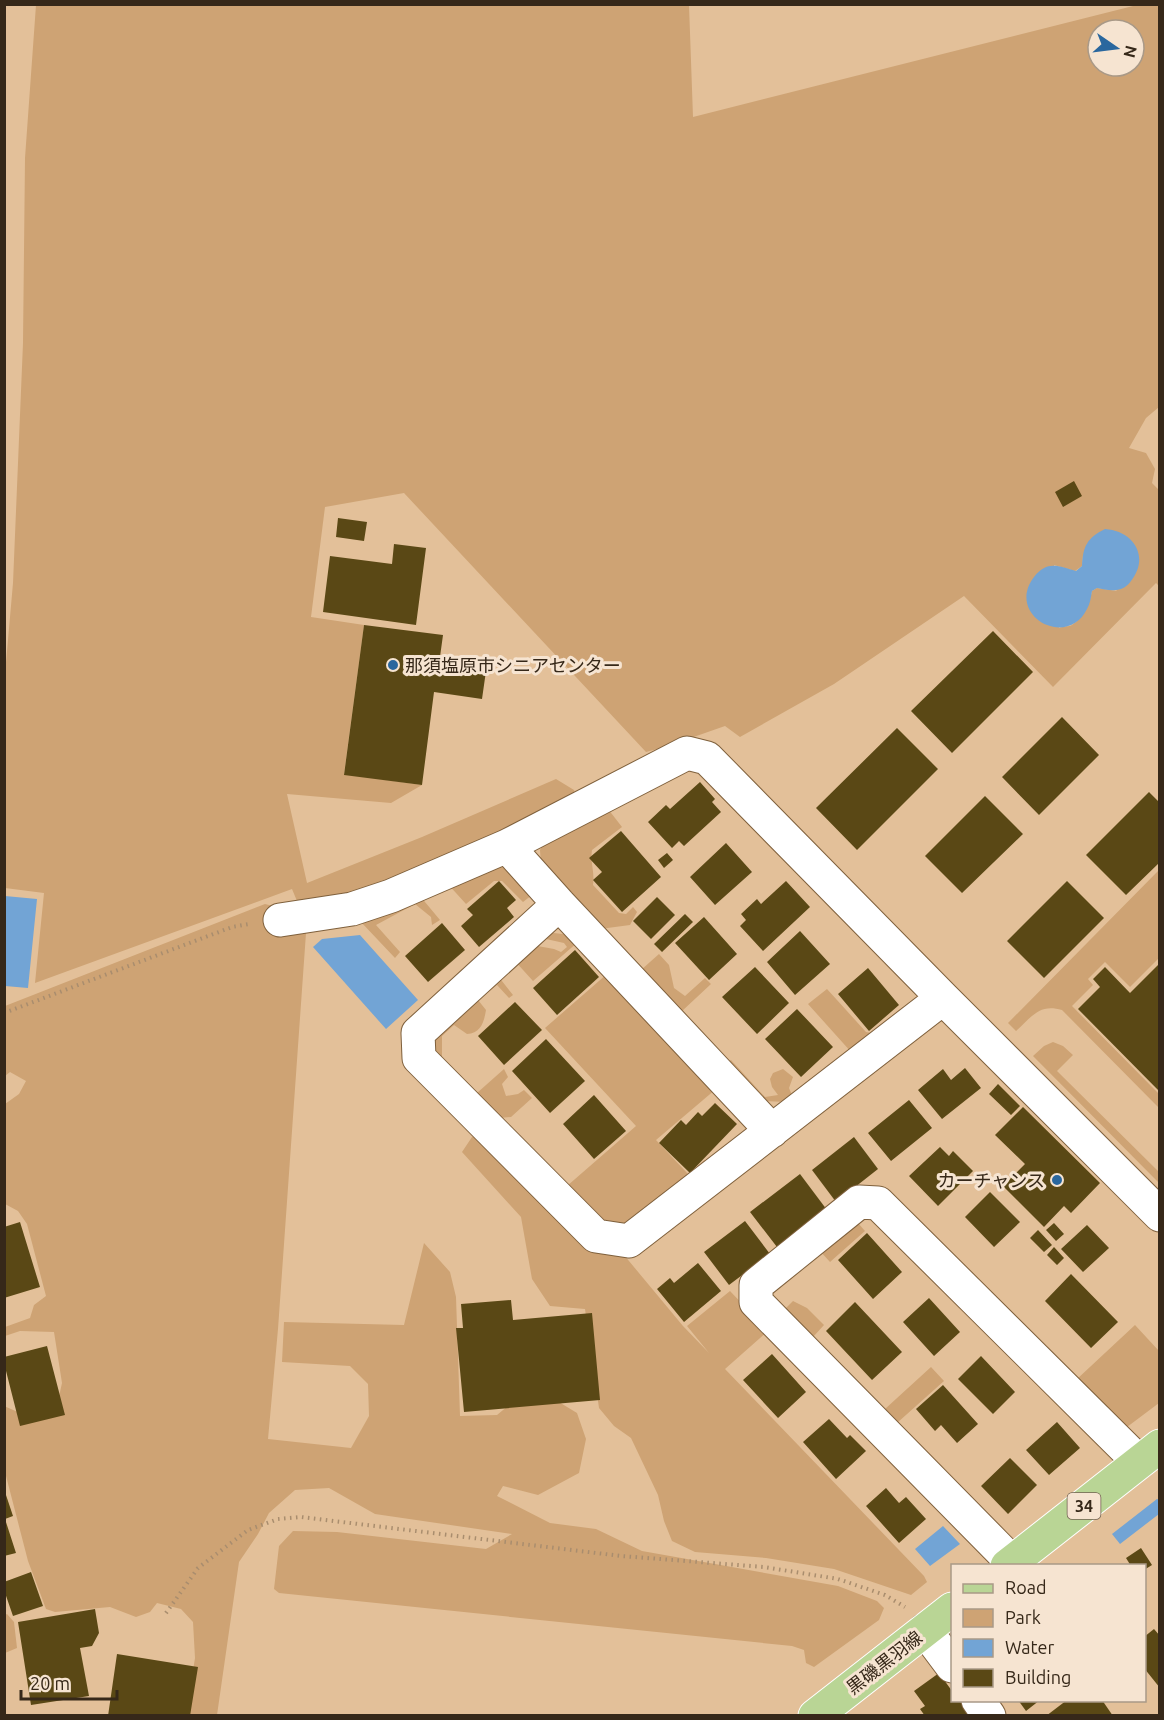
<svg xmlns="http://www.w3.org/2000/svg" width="1164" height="1720" viewBox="0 0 1164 1720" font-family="Ubuntu,'Noto Sans JP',sans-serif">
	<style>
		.green { fill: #cea374; fill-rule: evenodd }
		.water { fill: #72a4d5 }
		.building { fill: #5a4815 }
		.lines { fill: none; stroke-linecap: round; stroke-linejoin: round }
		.street-casing { stroke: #7f603c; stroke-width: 35 }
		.primary-casing { stroke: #fff; stroke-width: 35 }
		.path { stroke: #a98d6e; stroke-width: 4; stroke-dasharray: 1.5 4.5; stroke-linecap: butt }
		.street { stroke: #fff; stroke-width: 33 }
		.primary { stroke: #b9d595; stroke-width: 33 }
		.poi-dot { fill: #2a679e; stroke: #f6e4d1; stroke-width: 2 }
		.labels { text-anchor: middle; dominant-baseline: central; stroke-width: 6; stroke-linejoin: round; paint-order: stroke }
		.shield { fill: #f6e4d1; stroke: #706050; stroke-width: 1.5 }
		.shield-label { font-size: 16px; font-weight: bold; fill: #362819 }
		.poi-label { font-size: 18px; fill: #362819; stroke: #f6e4d1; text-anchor: start }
		.street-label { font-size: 18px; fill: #362819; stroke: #f6e4d1 }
	</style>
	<rect width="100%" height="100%" fill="#e3c099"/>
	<path class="green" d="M36,5H689L693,117L1137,5H1159V407L1146,418L1129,448L1146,453L1155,469L1152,483L1159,490V586L1156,583L1053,687L964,596L834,684L740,737L725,726L665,747L646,752L404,493L325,507L311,617L364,625L344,774L422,785L391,803L287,794L307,883L422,837L556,779L574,790L577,800L356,898L297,901L292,889L35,983L44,893L5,888L4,685L13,583L23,343L25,158ZM1098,30H1134V66H1098ZM1083,555L1117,591L1097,588L1092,591C1090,603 1081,621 1070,626C1069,626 1060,627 1059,628L1054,565L1075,571L1082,566Z
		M608,809L622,827L592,850C590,863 595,872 593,885L619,913L626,914L633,907L637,912L630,925L600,929L541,863L540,850L546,839Z
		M493,864L509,870L532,895L523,902L502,881H494L466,904L446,882Z
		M1159,870V958L1130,987L1105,962L1088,979L1093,985L1072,1006L1159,1094V1108L1062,1010C1039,1003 1032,1017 1016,1031L1008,1023Z
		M420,896L440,920L432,925L431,917L415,904L376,925L400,952L395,958L361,922Z
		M265,904L281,908L300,917L306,933L278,1329L268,1439L351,1448L369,1416L368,1384L350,1366L282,1362L284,1322L404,1325L424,1243L450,1272L456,1297L460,1416L497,1415L514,1401L549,1396L577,1413L586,1439L579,1473L538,1495L503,1486L497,1496L550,1523L596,1529L642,1551L838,1586L877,1601L884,1608L879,1620L814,1667L806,1663L804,1650L792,1646L279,1593L274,1589L279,1546L293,1531L337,1532L486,1549L512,1534L375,1514L329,1488L295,1490L269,1513L258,1534L239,1562L217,1715H186L195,1658L193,1622L181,1609L157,1603L150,1612L136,1617L110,1607L55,1612L46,1609L28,1561L5,1472L4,1406L27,1416L56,1410L62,1383L54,1332L20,1331L5,1336V1327L30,1318L34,1305L46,1296L27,1224L18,1211L5,1204V1104L19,1094L26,1081L10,1072L5,1076V1006Z
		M545,932L571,935L578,942L533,981L514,960L532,945L554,949L561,952L567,947L564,943L546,939Z
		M659,954L669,965L674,988L685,996L705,978L711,984L681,1012L641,970Z
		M607,974L716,1089L656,1140L688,1174L705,1160L707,1163L627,1227L606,1225L567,1186L636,1126L545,1028Z
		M498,976L513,995L509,998L497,985L478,1000L486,1010C484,1022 481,1033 467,1034L454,1025L442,1036V1058L455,1071L434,1059V1034Z
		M827,989L866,1032L871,1033L903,1007L908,1012L852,1053L808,1004Z
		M1053,1042L1063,1046L1073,1055L1057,1071L1159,1172V1183L1033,1056L1044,1046Z
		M731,1060L765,1097L778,1095L772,1087L770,1079L773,1073L783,1069L793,1077L789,1088L793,1098L787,1102L763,1101L727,1062Z
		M504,1069L508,1077L502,1084L506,1096L518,1094L524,1090L532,1098L511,1117L499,1118L477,1093Z
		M486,1135L624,1255L683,1326L709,1353L687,1326L730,1291L768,1331L725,1369L924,1576L927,1582L911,1595L834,1569L766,1558L695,1552L672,1541L664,1521L658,1495L631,1438L614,1426L599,1408L585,1309L550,1306L532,1279L521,1217L462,1152L472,1137Z
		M858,1223L865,1231L830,1262L820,1251Z
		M793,1301L807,1308L824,1325L813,1337L785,1309Z
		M1135,1325L1159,1351V1403L1123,1430L1076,1380Z
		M931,1367L944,1381L897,1423L885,1409Z
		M7,1614L14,1622L17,1648L5,1653V1615Z"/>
	<path class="water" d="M1105,529C1134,531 1150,557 1131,581C1128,586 1121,590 1116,590C1110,591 1103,589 1097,588L1092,591C1091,597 1090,604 1087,609C1067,650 1005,615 1034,577C1047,560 1059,566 1076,571L1082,566C1083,546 1087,538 1105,529Z
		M5,896L37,899L28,988L5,986Z
		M360,935L418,1000L386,1029L313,947L322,939Z
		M1157,1499L1159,1500V1514L1120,1544L1112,1534Z
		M943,1526L960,1544L930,1566L915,1549Z"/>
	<path class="building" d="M1074,481L1082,496L1063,507L1055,492Z
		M338,518L367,522L364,541L336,537Z
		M394,544L426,548L416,625L323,612L330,556L392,564Z
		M364,625L443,635L439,664L486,671L482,699L434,692L422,785L344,775Z
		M993,631L1033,672L952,753L911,711Z
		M1062,717L1099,755L1039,815L1002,777Z
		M897,728L938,769L857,850L816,808Z
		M700,782L715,799L712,802L721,812L684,846L679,841L672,848L648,822L666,805L670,809Z
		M1149,792L1160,803V862L1126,895L1086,855Z
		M985,796L1023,834L962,893L925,856Z
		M621,831L661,877L622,912L593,880L602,872L589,858Z
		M726,843L752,872L715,905L690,877Z
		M667,853L673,860L664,868L658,860Z
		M499,881L516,900L507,908L514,917L479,947L461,926L473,915L467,909Z
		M786,881L810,907L763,951L740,926L746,920L741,914L757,899L761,904Z
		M1067,881L1104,918L1044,978L1007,941Z
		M657,897L675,915L651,939L633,921Z
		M685,914L693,922L662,952L654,944Z
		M704,917L737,954L709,980L675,943Z
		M442,923L465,950L428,982L405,956Z
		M800,931L830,964L795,995L767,962Z
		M575,950L599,977L557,1015L533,988Z
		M1160,963V1092L1078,1009L1100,987L1093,979L1105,967L1130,993Z
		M755,967L789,1003L757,1034L722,997Z
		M868,968L899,1005L869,1031L838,994Z
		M515,1002L542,1030L504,1065L478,1036Z
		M797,1009L833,1047L801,1077L765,1039Z
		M546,1039L585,1081L550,1113L512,1071Z
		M965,1068L981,1088L942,1119L918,1090L943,1069L951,1080Z
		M998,1084L1020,1106L1011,1115L989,1094Z
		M594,1095L626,1131L594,1159L563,1124Z
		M909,1100L932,1128L891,1161L868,1133Z
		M715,1103L737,1124L690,1173L659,1143L681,1120L686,1125L698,1112L702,1116Z
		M1023,1107L1100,1183L1071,1213L1064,1206L1044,1227L1003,1186L1025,1164L995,1135Z
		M854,1137L878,1169L836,1202L812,1170Z
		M940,1147L949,1156L953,1151L973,1171L938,1206L909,1176Z
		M800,1174L827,1210L777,1247L750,1212Z
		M990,1192L1020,1222L994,1247L965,1217Z
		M745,1221L770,1254L729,1285L704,1252Z
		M20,1222L40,1287L4,1298V1227Z
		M1054,1223L1064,1234L1056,1241L1046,1230Z
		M1087,1225L1109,1248L1083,1272L1061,1249Z
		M1038,1230L1052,1245L1044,1252L1030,1238Z
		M867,1233L902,1272L873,1299L838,1260Z
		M1054,1247L1064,1258L1057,1265L1047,1255Z
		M698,1263L721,1291L684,1322L657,1289L670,1278L674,1283Z
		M1071,1274L1118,1322L1091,1348L1045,1301Z
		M929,1298L960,1332L934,1356L903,1322Z
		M511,1300L513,1320L592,1313L600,1400L464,1412L456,1328H463L461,1304Z
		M855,1302L902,1352L872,1380L826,1331Z
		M47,1346L65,1415L20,1426L4,1363V1357Z
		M772,1354L806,1392L778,1418L743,1380Z
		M981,1356L1015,1392L993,1414L958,1379Z
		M943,1385L978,1424L957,1443L941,1425L935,1431L916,1409Z
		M829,1419L847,1438L850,1435L866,1451L836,1479L803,1442Z
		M1057,1422L1080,1448L1049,1475L1026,1450Z
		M1010,1458L1037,1485L1008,1514L981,1486Z
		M886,1488L899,1503L906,1497L926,1519L899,1543L866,1506Z
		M4,1489L13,1516L5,1519L16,1553L4,1556Z
		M1141,1548L1152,1565L1144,1570V1566H1131L1126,1558Z
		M31,1572L43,1606L13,1616L4,1590V1582Z
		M95,1609L99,1633L92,1646L80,1648L89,1696L31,1705L18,1622Z
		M1154,1629L1160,1636V1688L1144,1668V1637Z
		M117,1654L198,1667L190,1716H108Z
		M939,1673L952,1691V1700H959L970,1716H925L920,1709L925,1706L914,1691Z
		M1018,1700H1040L1026,1711Z
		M1067,1700H1102L1113,1716H1046Z"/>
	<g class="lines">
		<defs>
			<path id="street" d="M507,846L559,904L772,1131
				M559,904L418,1033L419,1058L596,1236L629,1241L943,998
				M280,920L352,909L391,896L507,846L687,753L707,758L943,998L1160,1215
				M1012,1562L756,1302V1285L859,1202L878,1203L1139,1462
				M925,1630L952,1666
				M978,1700L989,1716"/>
			<path id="primary" d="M1007,1566L1160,1446
				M815,1716L952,1609"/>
		</defs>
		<use href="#street" class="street-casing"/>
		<use href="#primary" class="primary-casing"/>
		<path class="path" d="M4,1013L232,927L249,924
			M166,1613L198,1568L248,1530L278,1519L301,1517L621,1556L764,1567L838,1579L885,1595L905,1607"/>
		<use href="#street" class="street"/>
		<use href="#primary" class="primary"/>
	</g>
	<g class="poi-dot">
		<circle cx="393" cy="665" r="6"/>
		<circle cx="1057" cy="1180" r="6"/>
	</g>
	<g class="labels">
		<rect class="shield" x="1067.5" y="1493" width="33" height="26" rx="4.5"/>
		<g class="shield-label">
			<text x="1084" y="1506">34</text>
		</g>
		<g class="poi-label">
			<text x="405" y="665">那須塩原市シニアセンター</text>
			<text x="1045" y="1180" text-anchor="end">カーチャンス</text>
		</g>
		<g class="street-label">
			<text transform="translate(884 1662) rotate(-38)">黒磯黒羽線</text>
		</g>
	</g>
	<rect width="1164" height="1720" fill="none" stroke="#362819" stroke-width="12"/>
	<rect x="951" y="1564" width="195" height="138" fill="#f6e4d1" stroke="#a99987" stroke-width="1.5"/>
	<rect x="963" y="1584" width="30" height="9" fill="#b9d595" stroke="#a99987" stroke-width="1.5"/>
	<text x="1005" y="1594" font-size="18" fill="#362819">Road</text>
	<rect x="963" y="1609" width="30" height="18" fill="#cea374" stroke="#a99987" stroke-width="1.5"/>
	<text x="1005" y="1624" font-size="18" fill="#362819">Park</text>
	<rect x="963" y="1639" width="30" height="18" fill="#72a4d5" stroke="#a99987" stroke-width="1.5"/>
	<text x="1005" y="1654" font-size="18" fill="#362819">Water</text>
	<rect x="963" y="1669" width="30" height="18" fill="#5a4815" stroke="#a99987" stroke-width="1.5"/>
	<text x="1005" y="1684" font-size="18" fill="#362819">Building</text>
	<g transform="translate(1116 48) rotate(104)"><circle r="28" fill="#f6e4d1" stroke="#a99987" stroke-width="1.5"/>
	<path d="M0-4.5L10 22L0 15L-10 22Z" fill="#2a679e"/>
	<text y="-9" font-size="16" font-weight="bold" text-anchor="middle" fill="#362819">N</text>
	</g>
	<path d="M21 1690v9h96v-9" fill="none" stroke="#362819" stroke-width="3"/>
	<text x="30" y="1690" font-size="18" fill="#362819" stroke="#f6e4d1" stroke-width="4.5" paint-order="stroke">20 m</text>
</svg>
